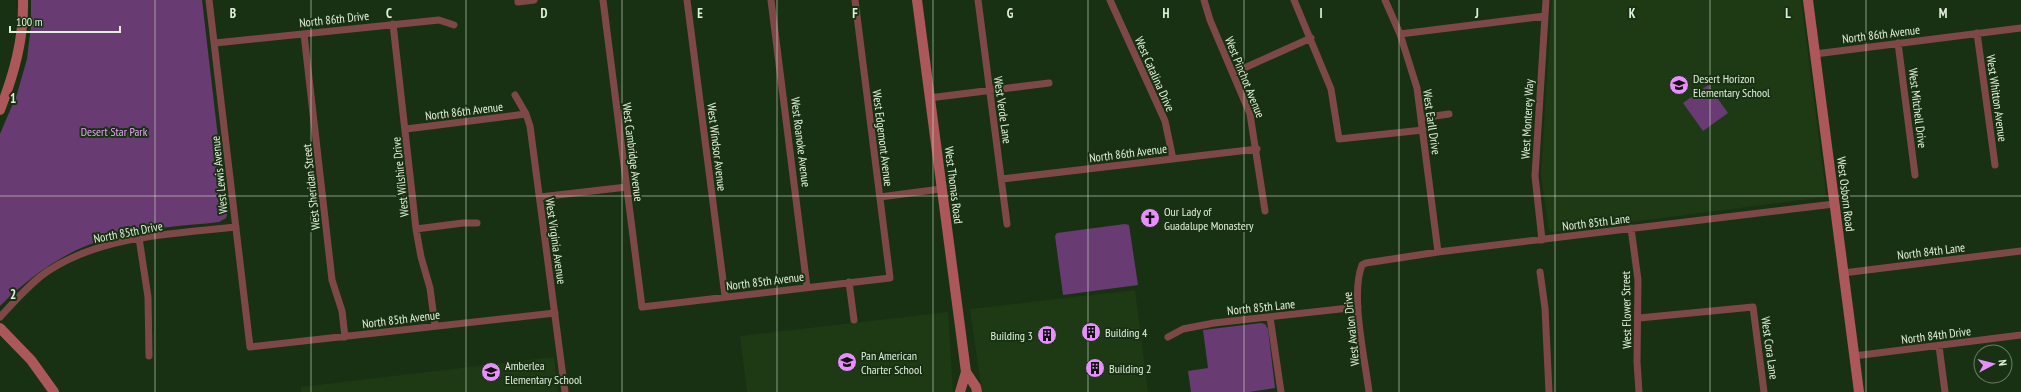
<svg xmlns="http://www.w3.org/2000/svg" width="2021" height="392" viewBox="0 0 2021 392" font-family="'PT Sans Narrow',sans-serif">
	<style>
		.built { fill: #1d3a15 }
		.green { fill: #683c73 }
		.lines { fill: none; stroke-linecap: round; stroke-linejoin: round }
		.street { stroke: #7e4849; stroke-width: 7 }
		.secondary { stroke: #ac5759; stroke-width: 10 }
		.grid { fill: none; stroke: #e1f0dd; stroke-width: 1; stroke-opacity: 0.55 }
		.labels { text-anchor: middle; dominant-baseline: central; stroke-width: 4; stroke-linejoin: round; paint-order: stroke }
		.street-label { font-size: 12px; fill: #e1f0dd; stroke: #193113 }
		.poi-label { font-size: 12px; fill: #e1f0dd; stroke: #193113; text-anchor: start }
		.park-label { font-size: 12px; fill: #e7a4f7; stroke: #193113 }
		.grid-label { font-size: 13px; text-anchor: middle; font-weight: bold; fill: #e1f0dd; stroke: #193113; stroke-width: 4; stroke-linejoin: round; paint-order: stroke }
	</style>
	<rect width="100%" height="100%" fill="#193113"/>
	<path class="built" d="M1552,0H1801L1826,194L1825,197L1553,232L1549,231L1541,174Z
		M1135,290L1148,392H982L970,309Z
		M948,312L953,392H747L740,336Z
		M554,357L558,392H301V387Z"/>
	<path class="green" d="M31,0H202L227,215L226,218L219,222C185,226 149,227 116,236C71,247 33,273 0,306V134L17,94L27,59L31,26Z
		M1708,85L1728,113L1703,131L1683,103Z
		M1125,224L1129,225L1138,285L1063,295L1055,236L1057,233Z
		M1261,323L1265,324L1268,329L1275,388L1249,392H1191L1188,371L1208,368L1203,330Z"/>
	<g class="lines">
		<path class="street" d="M209,0L250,347L555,313
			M518,0V2L534,0
			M603,0L642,307L890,278L855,0
			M687,0L725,296
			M771,0L807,287
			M978,0L1007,224
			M1110,0L1165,121L1173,159
			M1204,0L1210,20L1250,114L1265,211
			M1294,0L1331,89L1339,139L1423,130
			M1385,0L1400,34L1417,88L1438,252
			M393,24L416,229L421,257L430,288L435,326
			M1977,33L1995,165
			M304,34L332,280L342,311L345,337
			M1400,34L1545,16
			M215,43L439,20L454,25
			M1898,43L1915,175
			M1815,54L2021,28
			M1233,73L1311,38
			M515,95L526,114L530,126L565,392
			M929,98L1049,83
			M1421,118L1449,114
			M406,129L526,114
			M1002,179L1257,149
			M540,197L627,187
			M880,197L941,189
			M1631,228L1638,280L1637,362L1639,392
			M416,229L463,223H477
			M139,238L148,297L149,356
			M1542,240L1535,176L1546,0
			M1540,272L1545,308L1549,392
			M1843,273L2021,251
			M849,282L854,320
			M0,317C15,301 30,283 48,271C103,235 173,234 236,227
			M1270,317L1281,392
			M1639,318L1753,307L1764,392
			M1168,337L1183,329L1214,323L1358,307
			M1939,346L1945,392
			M1854,356L2021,335
			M1369,392C1365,359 1350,295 1362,265L1366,263L1438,252L1834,204"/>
		<path class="secondary" d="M917,0L966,372L960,392
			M1808,0L1859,392
			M0,110C14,74 24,39 23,0
			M0,328L31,360L54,392
			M966,372L976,387L977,392"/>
	</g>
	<path class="grid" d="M155,0V392M311,0V392M466,0V392M622,0V392M777,0V392M933,0V392M1088,0V392M1244,0V392M1399,0V392M1555,0V392M1710,0V392M1866,0V392M0,196H2021"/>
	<defs>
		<symbol id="school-disc" viewBox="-11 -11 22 22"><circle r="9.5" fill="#e88eff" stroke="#193113"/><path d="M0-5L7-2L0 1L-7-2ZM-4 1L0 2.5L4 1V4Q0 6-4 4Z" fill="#111"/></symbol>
		<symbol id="church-disc" viewBox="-11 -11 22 22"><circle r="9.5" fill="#e88eff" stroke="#193113"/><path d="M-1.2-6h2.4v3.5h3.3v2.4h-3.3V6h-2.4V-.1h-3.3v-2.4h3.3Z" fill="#111"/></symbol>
		<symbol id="building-disc" viewBox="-11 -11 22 22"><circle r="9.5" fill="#e88eff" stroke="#193113"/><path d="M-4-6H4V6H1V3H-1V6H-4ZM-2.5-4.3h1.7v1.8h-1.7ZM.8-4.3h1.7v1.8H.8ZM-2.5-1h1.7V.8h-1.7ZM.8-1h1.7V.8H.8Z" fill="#111"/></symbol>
	</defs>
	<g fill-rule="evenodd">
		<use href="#school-disc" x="1668" y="74" width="22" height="22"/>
		<use href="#church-disc" x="1139" y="207" width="22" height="22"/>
		<use href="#building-disc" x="1080" y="321" width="22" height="22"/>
		<use href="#building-disc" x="1036" y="324" width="22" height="22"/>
		<use href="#school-disc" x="836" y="351" width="22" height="22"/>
		<use href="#building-disc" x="1084" y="357" width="22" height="22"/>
		<use href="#school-disc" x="480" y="361" width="22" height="22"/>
	</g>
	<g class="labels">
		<g class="street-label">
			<text transform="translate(334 19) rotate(-6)">North 86th Drive</text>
			<text transform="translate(1881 34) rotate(-7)">North 86th Avenue</text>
			<text transform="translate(1155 74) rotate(66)">West Catalina Drive</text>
			<text transform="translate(1245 77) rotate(68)">West Pinchot Avenue</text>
			<text transform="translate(1997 98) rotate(82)">West Whitton Avenue</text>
			<text transform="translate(1918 108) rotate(83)">West Mitchell Drive</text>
			<text transform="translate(1003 110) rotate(82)">West Verde Lane</text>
			<text transform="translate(464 111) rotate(-7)">North 86th Avenue</text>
			<text transform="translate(1527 119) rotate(-87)">West Monterey Way</text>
			<text transform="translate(1432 122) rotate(82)">West Earll Drive</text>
			<text transform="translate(883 138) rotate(83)">West Edgemont Avenue</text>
			<text transform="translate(801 142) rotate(83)">West Roanoke Avenue</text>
			<text transform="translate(717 147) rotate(83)">West Windsor Avenue</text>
			<text transform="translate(633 152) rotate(83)">West Cambridge Avenue</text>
			<text transform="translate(1128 153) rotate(-7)">North 86th Avenue</text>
			<text transform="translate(219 175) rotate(-96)">West Lewis Avenue</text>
			<text transform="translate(400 177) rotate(-96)">West Wilshire Drive</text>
			<text transform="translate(954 185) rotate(83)">West Thomas Road</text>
			<text transform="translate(311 187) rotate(-96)">West Sheridan Street</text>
			<text transform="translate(1846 194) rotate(83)">West Osborn Road</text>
			<text transform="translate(1596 222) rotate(-7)">North 85th Lane</text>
			<text transform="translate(128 232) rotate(-11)">North 85th Drive</text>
			<text transform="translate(556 241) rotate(82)">West Virginia Avenue</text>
			<text transform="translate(1931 251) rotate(-7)">North 84th Lane</text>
			<text transform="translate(765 281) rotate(-7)">North 85th Avenue</text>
			<text transform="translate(1261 307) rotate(-6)">North 85th Lane</text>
			<text transform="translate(1626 310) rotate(-91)">West Flower Street</text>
			<text transform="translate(401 319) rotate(-7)">North 85th Avenue</text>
			<text transform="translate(1351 329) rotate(-96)">West Avalon Drive</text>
			<text transform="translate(1936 335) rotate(-7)">North 84th Drive</text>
			<text transform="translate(1770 348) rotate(82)">West Cora Lane</text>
		</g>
		<g class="poi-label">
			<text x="1693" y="78">Desert Horizon<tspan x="1693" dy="14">Elementary School</tspan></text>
			<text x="1164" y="211">Our Lady of<tspan x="1164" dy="14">Guadalupe Monastery</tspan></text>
			<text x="1105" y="332">Building 4</text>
			<text x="1033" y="335" text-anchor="end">Building 3</text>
			<text x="861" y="355">Pan American<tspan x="861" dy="14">Charter School</tspan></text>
			<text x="505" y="365">Amberlea<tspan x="505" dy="14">Elementary School</tspan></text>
			<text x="1109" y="368">Building 2</text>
		</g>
		<g class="park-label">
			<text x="114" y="131">Desert Star Park</text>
		</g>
	</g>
	<g class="grid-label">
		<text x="233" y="18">B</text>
		<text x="389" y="18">C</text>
		<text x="544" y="18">D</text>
		<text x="700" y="18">E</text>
		<text x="855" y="18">F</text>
		<text x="1010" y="18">G</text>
		<text x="1166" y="18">H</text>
		<text x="1321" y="18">I</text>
		<text x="1477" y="18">J</text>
		<text x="1632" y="18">K</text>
		<text x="1788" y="18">L</text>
		<text x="1943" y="18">M</text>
		<text x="13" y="103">1</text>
		<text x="13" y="299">2</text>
	</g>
	<g transform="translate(1993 364) rotate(83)"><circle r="19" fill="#193113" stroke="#697d64"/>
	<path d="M0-3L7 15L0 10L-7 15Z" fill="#e88eff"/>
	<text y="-6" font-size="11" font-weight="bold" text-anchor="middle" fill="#e1f0dd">N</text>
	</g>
	<path d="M10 26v6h110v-6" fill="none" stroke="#e1f0dd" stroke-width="2"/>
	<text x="16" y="26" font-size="12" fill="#e1f0dd" stroke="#193113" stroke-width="3" paint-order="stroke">100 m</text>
</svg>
